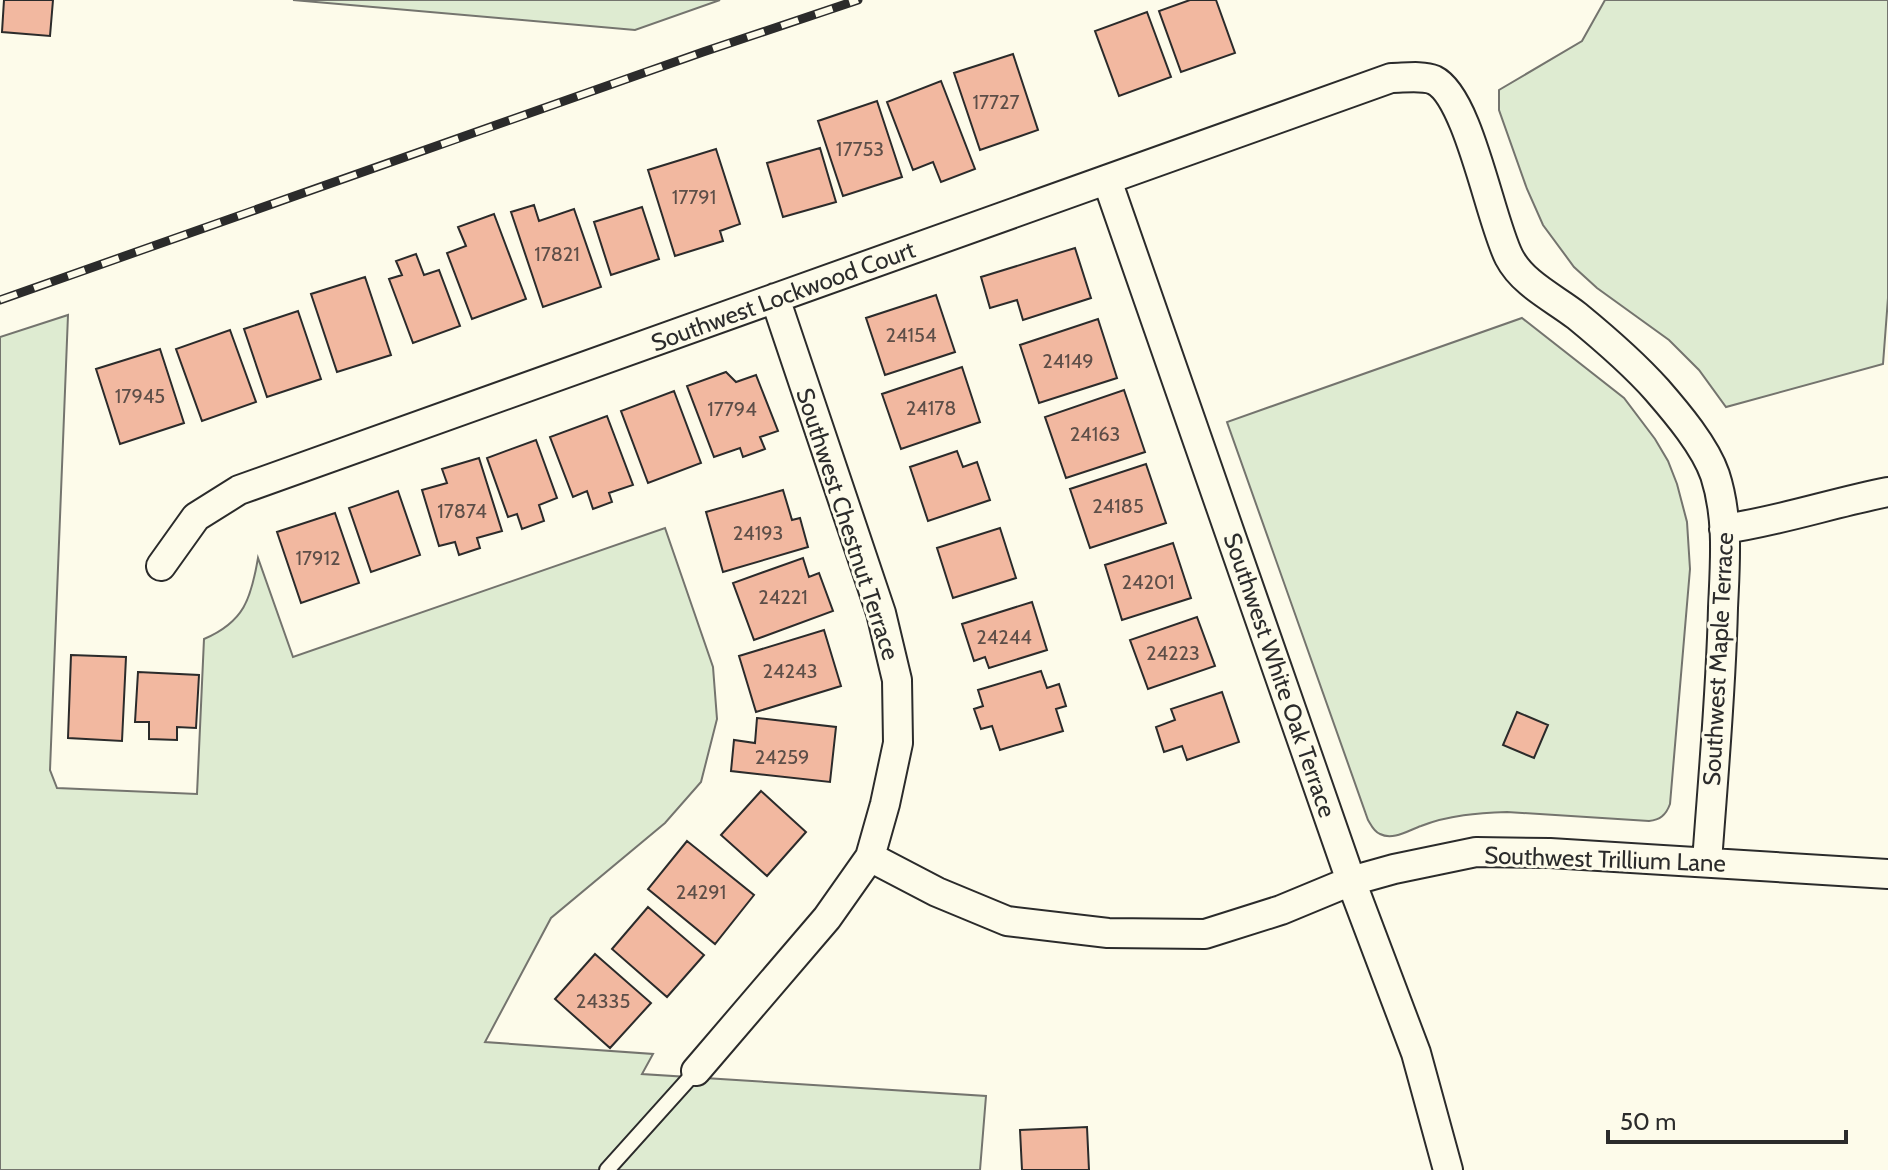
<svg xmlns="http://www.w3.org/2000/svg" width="1888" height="1170" viewBox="0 0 1888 1170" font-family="Cabin,sans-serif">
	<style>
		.green { fill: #deebd1; stroke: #74746e; stroke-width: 2 }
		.building { fill: #f2b8a0; stroke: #2b2b2b; stroke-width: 2 }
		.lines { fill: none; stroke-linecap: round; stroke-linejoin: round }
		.lane-casing { stroke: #2b2b2b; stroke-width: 18 }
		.street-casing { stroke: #2b2b2b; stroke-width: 32 }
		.lane { stroke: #fdfbea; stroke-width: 14 }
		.street { stroke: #fdfbea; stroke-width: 28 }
		.rail-casing { stroke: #2b2b2b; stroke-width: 9 }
		.rail { stroke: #fdfbea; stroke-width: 6; stroke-dasharray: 18; stroke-linecap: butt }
		.labels { text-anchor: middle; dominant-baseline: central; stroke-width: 6; stroke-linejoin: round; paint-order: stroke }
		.number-label { font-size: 20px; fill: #5d4e48 }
		.street-label { font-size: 24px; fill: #2b2b2b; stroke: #fdfbea }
	</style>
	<rect width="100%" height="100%" fill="#fdfbea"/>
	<path class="green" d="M293,0H720L635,30Z
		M1605,0H1888V298L1883,364L1726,407L1699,370L1669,340L1597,288L1574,267L1543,225L1527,189L1499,110V90L1582,41Z
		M68,315L50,770L57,788L197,794L204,639C244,622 251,599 258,558L293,657L665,528L713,667L717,719L701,782L665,823L551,918L485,1042L653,1054L642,1074L986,1096L980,1170H0V337Z
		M1522,318L1624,398L1655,439L1668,461L1677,484L1687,522L1690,569L1670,804C1666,815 1660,820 1649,821L1507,812C1478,813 1449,815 1421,826C1409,830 1393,841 1380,834C1374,832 1371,825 1368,820L1227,422Z"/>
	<path class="building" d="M4,0H53L50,36L2,32Z
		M1190,0H1216L1235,53L1181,72L1159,11Z
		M1147,12L1171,77L1119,96L1095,31Z
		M1013,54L1038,130L980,150L954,73Z
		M941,81L975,169L941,182L933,162L913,170L887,102Z
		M877,101L902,177L843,196L818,121Z
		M820,148L836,202L783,217L767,163Z
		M716,149L740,224L720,231L723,241L675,256L648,170Z
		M534,205L539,221L574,209L601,287L543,307L511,212Z
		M642,207L659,259L611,275L594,222Z
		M494,214L526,299L472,319L447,253L466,246L458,227Z
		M1075,248L1091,298L1023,320L1017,300L990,308L981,277Z
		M416,254L424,275L439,270L460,326L413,343L389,279L402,275L396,261Z
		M365,277L391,355L337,372L311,294Z
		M936,295L955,352L885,375L866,318Z
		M298,311L321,379L267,397L244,329Z
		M1098,319L1117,378L1039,403L1020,345Z
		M230,330L256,402L202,421L176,349Z
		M160,349L184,423L120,444L96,369Z
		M962,367L980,422L901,449L882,394Z
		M726,372L736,382L756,375L778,431L760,437L765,449L743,457L740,448L714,457L687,386Z
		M1124,390L1145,452L1066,478L1045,417Z
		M674,391L701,463L648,483L621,411Z
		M607,416L633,485L609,493L612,502L593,509L587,491L573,497L550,437Z
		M536,440L557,498L539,505L544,521L522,529L517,514L508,517L487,458Z
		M957,451L963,467L977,462L990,500L928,521L910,467Z
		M479,458L502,531L477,538L480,548L459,555L455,542L439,546L422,490L447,483L442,469Z
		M1146,464L1166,523L1090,548L1070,489Z
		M783,490L792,520L800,518L808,547L723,572L706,512Z
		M398,491L420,555L371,572L349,508Z
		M335,513L359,583L301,603L277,532Z
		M1000,528L1016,578L953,598L937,548Z
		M1173,543L1191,598L1122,620L1105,565Z
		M803,558L809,577L819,573L833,611L754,640L733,583Z
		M1032,602L1047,650L989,668L985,657L974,661L962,624Z
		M1197,617L1215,666L1148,689L1130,640Z
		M824,630L841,686L756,712L739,656Z
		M71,655L126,657L122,741L68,738Z
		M1041,671L1047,688L1059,684L1066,706L1056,709L1063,731L1000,750L992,726L981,729L974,709L983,706L978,690Z
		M138,672L199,675L196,728L177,727V740L149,739V722H135Z
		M1222,692L1239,742L1187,760L1182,746L1164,752L1156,727L1175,720L1171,709Z
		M1517,712L1548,725L1534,758L1503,745Z
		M757,718L836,727L830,782L731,771L734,740L755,743Z
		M761,791L806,832L767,876L721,835Z
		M687,841L754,895L715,944L648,889Z
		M648,907L704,955L667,997L612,949Z
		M595,954L651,1003L610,1048L555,999Z
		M1087,1127L1089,1170H1022L1020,1130Z"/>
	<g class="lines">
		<defs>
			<path id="lane" d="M607,1170L696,1071"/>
			<path id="street" d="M1107,180L1351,881L1416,1053L1448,1170
				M1724,529C1780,521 1832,503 1888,492
				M161,566L196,517L239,490L1391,78C1404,78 1422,75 1434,80C1469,97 1490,220 1509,257C1523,284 1554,298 1577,316C1605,339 1633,363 1657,390C1677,413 1705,446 1715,475C1729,518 1725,563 1723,608C1721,693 1713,778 1707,862
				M870,857L937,892L1007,921L1108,933L1205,934L1281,910L1351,881L1394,869L1476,852L1550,853L1888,874
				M696,1071L827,918L870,857L885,804L898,743L897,680L881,613L775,298"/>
		</defs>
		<use href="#lane" class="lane-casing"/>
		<use href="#street" class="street-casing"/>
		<use href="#lane" class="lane"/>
		<use href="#street" class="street"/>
		<defs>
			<path id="rail" d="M0,300L703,52L858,0"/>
		</defs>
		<use href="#rail" class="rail-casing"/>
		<use href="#rail" class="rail"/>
	</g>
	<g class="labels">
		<g class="number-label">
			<text x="996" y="102">17727</text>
			<text x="860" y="149">17753</text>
			<text x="694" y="197">17791</text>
			<text x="557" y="254">17821</text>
			<text x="911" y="335">24154</text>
			<text x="1068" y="361">24149</text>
			<text x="140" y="396">17945</text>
			<text x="931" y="408">24178</text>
			<text x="732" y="409">17794</text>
			<text x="1095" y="434">24163</text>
			<text x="1118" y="506">24185</text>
			<text x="462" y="511">17874</text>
			<text x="758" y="533">24193</text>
			<text x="318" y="558">17912</text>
			<text x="1148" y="582">24201</text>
			<text x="783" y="597">24221</text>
			<text x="1004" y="637">24244</text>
			<text x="1173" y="653">24223</text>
			<text x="790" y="671">24243</text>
			<text x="782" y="757">24259</text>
			<text x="701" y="892">24291</text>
			<text x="603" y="1001">24335</text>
		</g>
		<g class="street-label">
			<text transform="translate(783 296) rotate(-20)">Southwest Lockwood Court</text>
			<text transform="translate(848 524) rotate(72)">Southwest Chestnut Terrace</text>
			<text transform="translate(1718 659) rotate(-87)">Southwest Maple Terrace</text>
			<text transform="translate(1280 675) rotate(71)">Southwest White Oak Terrace</text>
			<text transform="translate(1605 859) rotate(2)">Southwest Trillium Lane</text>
		</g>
	</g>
	<path d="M1608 1130v12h238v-12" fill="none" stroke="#2b2b2b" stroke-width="4"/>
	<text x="1620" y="1130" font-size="24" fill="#2b2b2b" stroke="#fdfbea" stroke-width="6" paint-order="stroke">50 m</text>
</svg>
